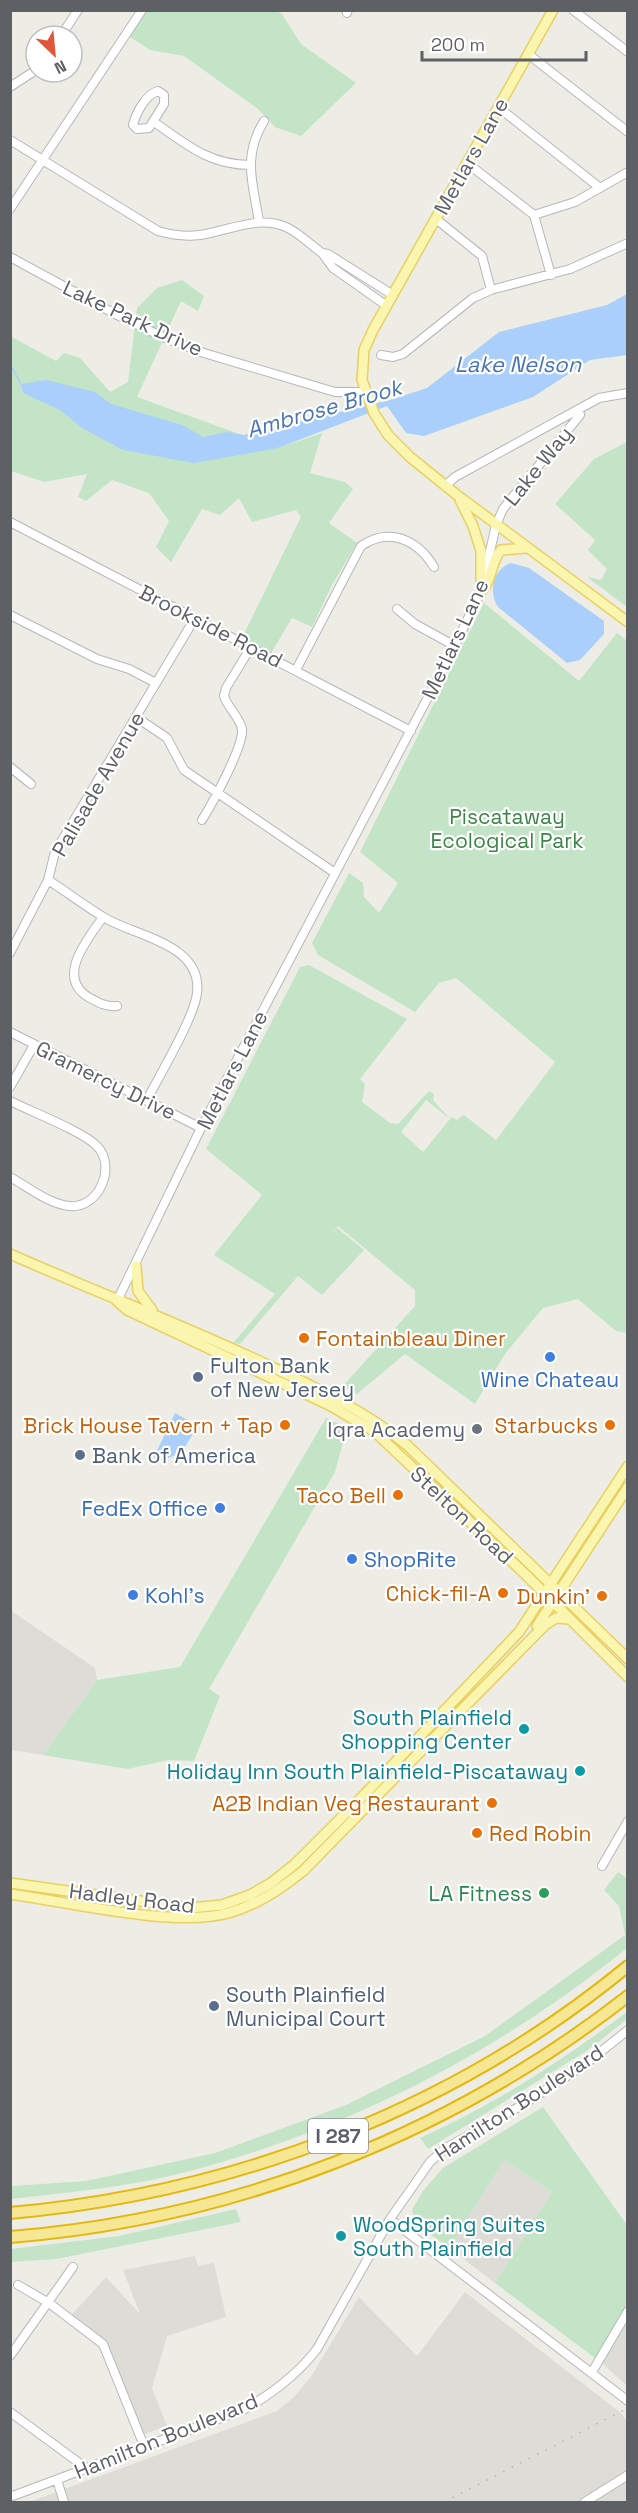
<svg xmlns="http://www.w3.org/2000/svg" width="638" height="2513" viewBox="0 0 638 2513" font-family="'Space Grotesk',sans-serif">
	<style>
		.industrial { fill: #dddcd7 }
		.green { fill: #c3e4c7; fill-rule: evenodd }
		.water { fill: #aacffa }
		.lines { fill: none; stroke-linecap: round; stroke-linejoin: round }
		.stream { stroke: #aacffa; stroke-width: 1.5 }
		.minor-casing { stroke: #b5b7bb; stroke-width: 10 }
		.major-casing { stroke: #e9d064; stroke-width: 12 }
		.highway-casing { stroke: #e5b70e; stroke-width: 14 }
		.minor { stroke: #fff; stroke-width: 8 }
		.major { stroke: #faf5af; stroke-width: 9 }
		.highway { stroke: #f6e794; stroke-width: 10 }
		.rail { stroke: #b5b6b6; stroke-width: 1.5; stroke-dasharray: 1.5 8; stroke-linecap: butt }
		.food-dot { fill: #e8710a; stroke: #fff; stroke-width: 2 }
		.shop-dot { fill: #3f7fe0; stroke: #fff; stroke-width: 2 }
		.service-dot { fill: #5c6f8a; stroke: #fff; stroke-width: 2 }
		.worship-dot { fill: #6b7280; stroke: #fff; stroke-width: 2 }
		.culture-dot { fill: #0f9aa8; stroke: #fff; stroke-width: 2 }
		.leisure-dot { fill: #2e9e5b; stroke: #fff; stroke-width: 2 }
		.labels { text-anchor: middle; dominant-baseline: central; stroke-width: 4.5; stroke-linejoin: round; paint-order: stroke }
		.shield { fill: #fff; stroke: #8e9093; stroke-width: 1.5 }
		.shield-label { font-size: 20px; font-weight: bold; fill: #5d6065 }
		.street-label { font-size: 21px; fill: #5d6065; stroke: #fff }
		.park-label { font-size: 21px; fill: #3b8546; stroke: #fff }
		.food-label { font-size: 21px; fill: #c56008; stroke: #fff; text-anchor: end }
		.service-label { font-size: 21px; fill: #4e5e75; stroke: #fff; text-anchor: start }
		.shop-label { font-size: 21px; fill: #366cbe; stroke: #fff; text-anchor: start }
		.worship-label { font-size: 21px; fill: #5b616d; stroke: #fff; text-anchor: end }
		.culture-label { font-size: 21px; fill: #0d838f; stroke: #fff; text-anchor: end }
		.leisure-label { font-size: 21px; fill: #27864d; stroke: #fff; text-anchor: end }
		.water-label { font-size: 22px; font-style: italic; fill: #4a74b3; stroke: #fff }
	</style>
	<rect width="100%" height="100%" fill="#eeede5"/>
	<path class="industrial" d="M10,1610L95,1668L97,1680L43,1755L11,1750Z
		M504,2160L552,2192L495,2283L449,2248Z
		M195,2256L198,2266L214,2263L226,2317L167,2336L152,2388L167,2426L136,2437L120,2399L108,2355L68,2319L106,2277L140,2314L123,2270Z
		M465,2292L621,2413L627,2422V2502H29L277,2411L295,2396L312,2375L359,2297L417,2356Z
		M627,2323V2386L603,2364Z"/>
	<path class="green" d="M146,11H276L282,14L301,44L356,83L301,136L275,127L258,109L184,56L150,50L130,37Z
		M182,280L204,296L198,311L181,301L137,397L278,448L322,433L310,473L345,482L353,489L329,523L357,543L332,585L312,627L292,618L271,653L242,638L301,517L296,510L252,522L239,498L220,515L202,509L171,562L156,547L169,521L149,493L112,480L86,501L78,497L87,474L44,482L11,471L10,336L56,361L64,353L80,358L110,392L128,382L137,308L157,288Z
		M627,442V607L587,577L601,580L607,569L588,550L595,540L555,504L594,459Z
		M484,603L579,681L617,633L627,641V1333L616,1331L578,1299L543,1308L505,1354L475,1404L405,1354L357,1394L342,1387L415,1306V1290L338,1226L330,1235L337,1228L364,1250L322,1295L298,1276L240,1344L233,1343L275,1294L214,1255L262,1195L206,1149L300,967L309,965L407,1019L360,1079L365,1084L362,1102L390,1123L398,1124L429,1091L434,1094L433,1100L450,1119L452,1117L457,1120L464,1115L496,1140L555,1062L456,978L439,983L415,1012L318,955L312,943L349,873L363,883L364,897L379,913L398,883L360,852ZM426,1100L450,1119L423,1152L401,1132Z
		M326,1418L347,1428L335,1472L209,1689L220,1696L194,1761L168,1760L128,1769L43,1755L97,1680L180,1667Z
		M618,1872L627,1878V1948C496,2054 353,2127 190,2171C131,2187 70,2192 11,2199V2186L86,2181L215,2153L346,2105L485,2036L625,1935L619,1906L604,1890Z
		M627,2012V2019L588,2050L428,2149L420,2138C494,2105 563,2060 627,2012Z
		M543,2107L627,2225V2323L603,2364L495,2283L552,2192L504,2160L449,2248L417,2224L412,2210L423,2191L443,2168Z
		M236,2209L241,2222L56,2259L11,2262V2249L119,2236Z"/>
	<path class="water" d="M627,294V355L590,360L533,397L424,436L406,433L387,406L278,448L194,463L123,450L82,428L60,410L23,393L21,384L46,380L95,392L111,404L182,425L203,437L227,432L244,435L390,400L427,388L499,332L607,305Z
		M511,563L529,568L604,621V634L580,660L567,663L498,607C488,592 493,569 511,563Z
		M175,1413L198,1426L181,1453L158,1462L154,1457Z"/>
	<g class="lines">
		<path class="stream" d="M10,364L21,384"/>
		<defs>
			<path id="minor" d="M573,10L628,52
				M347,13L348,10
				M61,36L78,10
				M528,54L628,132
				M10,87L36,70
				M158,91L164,95V104L149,128L137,129L133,125C136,113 146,94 158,91Z
				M498,107L600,188
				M154,122C186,144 209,165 250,165
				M10,140L158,231C172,235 185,237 200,235C228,231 260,214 288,228C300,234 311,245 322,253L328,254L393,295
				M467,163L534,215L551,275
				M10,209L142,10
				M534,215L575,202L628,172
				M436,219L482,256L491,290
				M259,222C253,183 242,157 264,121
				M322,253L333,268L387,306
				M10,257L117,315L165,338L204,353L335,392H364
				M381,355L393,357L403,354L473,298L491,290L570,269L628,243
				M445,486L455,477L599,398L628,393
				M10,522L411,731
				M397,609L415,624L455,646
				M10,615L97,659L129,669L156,683
				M296,670L361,546C389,527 417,539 434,567
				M136,717L167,738L184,770L335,873
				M10,767L31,784
				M202,820C212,804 244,746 242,729C240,718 228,708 224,696L226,688L251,647
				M48,880C67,892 85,906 105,918C135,936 203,944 197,993C195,1016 159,1076 147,1100
				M103,917C88,939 54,978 90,998C99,1003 106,1007 117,1006
				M10,953L48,880L55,852L195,618
				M10,1032L201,1128
				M10,1087L34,1045
				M10,1101C32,1112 82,1131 97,1146C117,1167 99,1209 69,1206C49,1204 28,1187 10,1177
				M117,1301L201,1128L455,646L481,591L496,525L503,509L580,415L579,409
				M602,1866L628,1821
				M390,2219L628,2401
				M18,2285L49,2303L103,2344L144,2446
				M10,2356L73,2267
				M592,2372L628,2311
				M10,2412L86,2468
				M57,2480L64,2502
				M10,2497L245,2409C273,2393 297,2375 317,2349L390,2219L430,2162L446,2148L524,2104L584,2065L628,2030
				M585,2502L628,2475"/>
			<path id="major" d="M553,10L373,330L364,350L362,380L374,413L388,435L410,457L457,495L628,622
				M460,500L473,526L481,551V591
				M481,591C493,580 490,562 501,550L526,548
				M10,1254C98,1293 187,1326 274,1368C321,1390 366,1412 407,1445L628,1659
				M136,1266L138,1291L152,1310
				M117,1301L127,1310L331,1406L375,1432L525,1574L628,1677
				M537,1626L628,1487
				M10,1883L190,1908L222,1905L250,1895L271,1883L295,1864L365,1794L519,1632L628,1466
				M10,1894C68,1902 175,1928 228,1913C257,1905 279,1890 303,1871L545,1625L556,1618L569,1619"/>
			<path id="highway" d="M10,2213C235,2193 453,2110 628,1966
				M10,2237C235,2219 450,2135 628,1996"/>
		</defs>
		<use href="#minor" class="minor-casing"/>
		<use href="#major" class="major-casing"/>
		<use href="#highway" class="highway-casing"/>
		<use href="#minor" class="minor"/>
		<use href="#major" class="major"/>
		<use href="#highway" class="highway"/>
		<path class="rail" d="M444,2502L628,2408"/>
	</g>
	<g class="food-dot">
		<circle cx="304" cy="1338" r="6"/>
		<circle cx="285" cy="1425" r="6"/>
		<circle cx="610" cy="1425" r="6"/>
		<circle cx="398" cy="1495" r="6"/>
		<circle cx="503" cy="1593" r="6"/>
		<circle cx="602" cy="1596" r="6"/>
		<circle cx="492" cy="1803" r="6"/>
		<circle cx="477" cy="1833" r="6"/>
	</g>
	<g class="shop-dot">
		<circle cx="550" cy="1357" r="6"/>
		<circle cx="220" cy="1508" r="6"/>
		<circle cx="352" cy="1559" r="6"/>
		<circle cx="133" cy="1595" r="6"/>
	</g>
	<g class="service-dot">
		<circle cx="198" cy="1377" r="6"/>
		<circle cx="80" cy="1455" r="6"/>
		<circle cx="214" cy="2006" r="6"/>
	</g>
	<circle class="worship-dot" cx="477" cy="1429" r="6"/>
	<g class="culture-dot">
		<circle cx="524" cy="1729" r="6"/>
		<circle cx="580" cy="1771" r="6"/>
		<circle cx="341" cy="2236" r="6"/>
	</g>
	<circle class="leisure-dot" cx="544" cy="1893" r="6"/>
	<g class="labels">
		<rect class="shield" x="308" y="2119" width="60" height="34" rx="4.5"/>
		<g class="shield-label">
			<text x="338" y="2136">I 287</text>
		</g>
		<g class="street-label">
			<text transform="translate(471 156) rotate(-61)">Metlars Lane</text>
			<text transform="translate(133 318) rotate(25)">Lake Park Drive</text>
			<text transform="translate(538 466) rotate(-51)">Lake Way</text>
			<text transform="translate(211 626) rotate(27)">Brookside Road</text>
			<text transform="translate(455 639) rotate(-65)">Metlars Lane</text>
			<text transform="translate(98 784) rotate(-60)">Palisade Avenue</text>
			<text transform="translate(232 1070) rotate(-63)">Metlars Lane</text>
			<text transform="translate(106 1080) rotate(26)">Gramercy Drive</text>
			<text transform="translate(462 1515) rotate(43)">Stelton Road</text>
			<text transform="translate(132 1898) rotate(7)">Hadley Road</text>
			<text transform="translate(519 2103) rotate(-33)">Hamilton Boulevard</text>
			<text transform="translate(166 2436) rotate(-22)">Hamilton Boulevard</text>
		</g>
		<g class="park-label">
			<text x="507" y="816">Piscataway<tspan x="507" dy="24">Ecological Park</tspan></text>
		</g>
		<g class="food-label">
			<text x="316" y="1338" text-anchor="start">Fontainbleau Diner</text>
			<text x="273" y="1425">Brick House Tavern + Tap</text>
			<text x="598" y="1425">Starbucks</text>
			<text x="386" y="1495">Taco Bell</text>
			<text x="491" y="1593">Chick-fil-A</text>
			<text x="590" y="1596">Dunkin'</text>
			<text x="480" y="1803">A2B Indian Veg Restaurant</text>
			<text x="489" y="1833" text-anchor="start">Red Robin</text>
		</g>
		<g class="service-label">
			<text x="210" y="1365">Fulton Bank<tspan x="210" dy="24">of New Jersey</tspan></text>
			<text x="92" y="1455">Bank of America</text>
			<text x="226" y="1994">South Plainfield<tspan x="226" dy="24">Municipal Court</tspan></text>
		</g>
		<g class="shop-label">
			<text x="550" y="1379" text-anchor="middle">Wine Chateau</text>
			<text x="208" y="1508" text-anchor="end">FedEx Office</text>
			<text x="364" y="1559">ShopRite</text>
			<text x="145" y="1595">Kohl's</text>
		</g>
		<g class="worship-label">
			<text x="465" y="1429">Iqra Academy</text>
		</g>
		<g class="culture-label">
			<text x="512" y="1717">South Plainfield<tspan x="512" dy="24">Shopping Center</tspan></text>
			<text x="568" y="1771">Holiday Inn South Plainfield-Piscataway</text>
			<text x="353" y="2224" text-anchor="start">WoodSpring Suites<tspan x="353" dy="24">South Plainfield</tspan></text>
		</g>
		<g class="leisure-label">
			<text x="532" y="1893">LA Fitness</text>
		</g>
		<g class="water-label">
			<text x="518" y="364">Lake Nelson</text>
			<text transform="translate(324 408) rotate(-16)">Ambrose Brook</text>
		</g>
	</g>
	<rect width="638" height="2513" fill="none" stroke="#5d6065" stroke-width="24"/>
	<g transform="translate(54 54) rotate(154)"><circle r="28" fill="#ffffff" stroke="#bebfc1" stroke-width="1.5"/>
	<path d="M0-4.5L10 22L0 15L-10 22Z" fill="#df573b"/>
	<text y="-9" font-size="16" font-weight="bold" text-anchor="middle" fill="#5d6065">N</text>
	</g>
	<path d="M422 51v9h164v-9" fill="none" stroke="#5d6065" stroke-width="3"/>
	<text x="431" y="51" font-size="18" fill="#5d6065" stroke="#ffffff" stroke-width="4.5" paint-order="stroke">200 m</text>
</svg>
